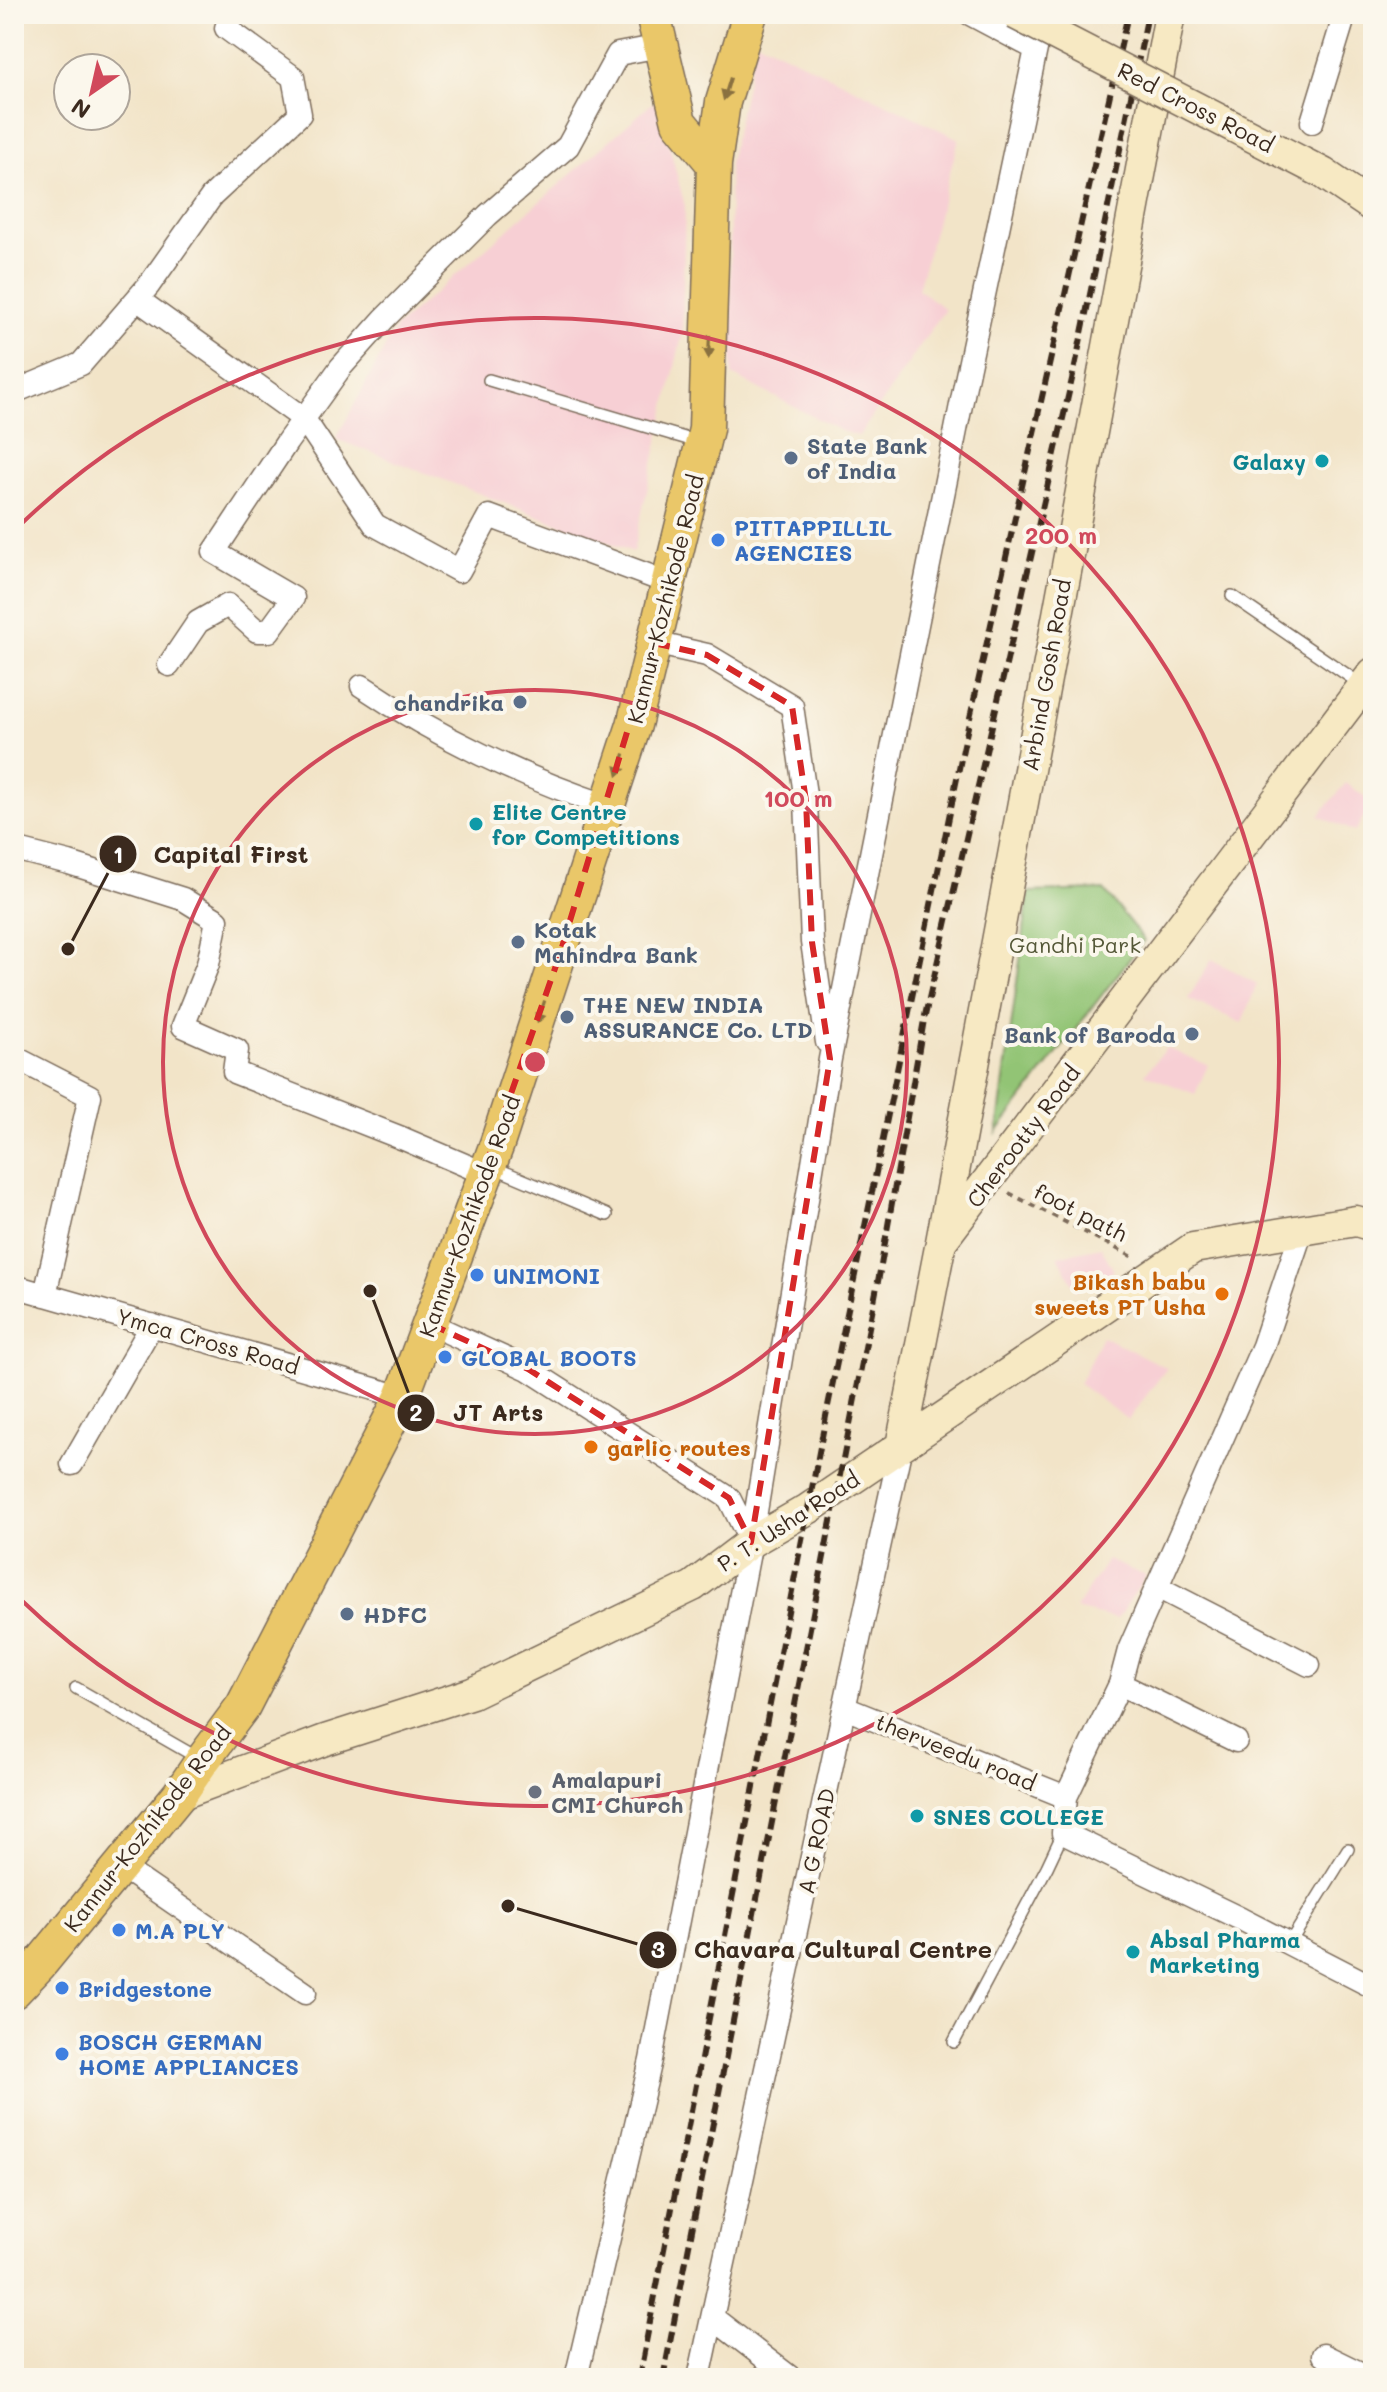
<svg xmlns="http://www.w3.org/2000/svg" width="1387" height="2392" viewBox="0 0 1387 2392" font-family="Mali,sans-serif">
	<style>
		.built { fill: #f7cfd4 }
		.green { fill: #92c475; stroke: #66774a; stroke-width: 2 }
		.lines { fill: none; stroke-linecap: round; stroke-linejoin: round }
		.lane-casing { stroke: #7b6b5a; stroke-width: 14 }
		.street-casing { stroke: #7b6b5a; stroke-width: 25 }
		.secondary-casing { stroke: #7b6b5a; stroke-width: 33 }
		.primary-casing { stroke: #7b6b5a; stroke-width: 37 }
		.path { stroke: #7b6b5a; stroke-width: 4; stroke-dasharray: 6 6; stroke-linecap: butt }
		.lane { stroke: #fff; stroke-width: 11 }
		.street { stroke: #fff; stroke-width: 22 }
		.secondary { stroke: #f7e9c3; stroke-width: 30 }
		.primary { stroke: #eac769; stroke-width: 34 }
		.rail { stroke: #3b2a1e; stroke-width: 6; stroke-dasharray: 12 6; stroke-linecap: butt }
		.secondary-bridge-casing { stroke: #7b6b5a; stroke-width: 33; stroke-linecap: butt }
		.secondary-bridge { stroke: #f7e9c3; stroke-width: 30 }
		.oneway { fill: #8a7140 }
		.marked { fill: none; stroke: #d62828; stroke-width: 6; stroke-dasharray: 16 10; stroke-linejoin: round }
		.ring { fill: none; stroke: #d1495b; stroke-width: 4 }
		.service-dot { fill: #5c6f8a; stroke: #fbf7ec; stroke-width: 3 }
		.culture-dot { fill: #0f9aa8; stroke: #fbf7ec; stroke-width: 3 }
		.shop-dot { fill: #3f7fe0; stroke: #fbf7ec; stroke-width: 3 }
		.food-dot { fill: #e8710a; stroke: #fbf7ec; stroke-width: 3 }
		.worship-dot { fill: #6b7280; stroke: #fbf7ec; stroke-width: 3 }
		.labels { text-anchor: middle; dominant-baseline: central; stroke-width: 8; stroke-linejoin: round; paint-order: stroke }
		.street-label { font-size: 22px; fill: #3b2a1e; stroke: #fbf7ec }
		.service-label { font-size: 22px; font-weight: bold; fill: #4e5e75; stroke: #fbf7ec; text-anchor: start }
		.culture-label { font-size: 22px; font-weight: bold; fill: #0d838f; stroke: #fbf7ec; text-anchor: start }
		.shop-label { font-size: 22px; font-weight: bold; fill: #366cbe; stroke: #fbf7ec; text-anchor: start }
		.park-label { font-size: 22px; fill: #555838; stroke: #fbf7ec }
		.food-label { font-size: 22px; font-weight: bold; fill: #c56008; stroke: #fbf7ec; text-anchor: end }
		.worship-label { font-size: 22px; font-weight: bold; fill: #5b616d; stroke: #fbf7ec; text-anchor: start }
		.centre { fill: #d1495b; stroke: #fbf7ec; stroke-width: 4 }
		.ring-label { font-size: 24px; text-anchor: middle; font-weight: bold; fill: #d1495b; stroke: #fbf7ec; stroke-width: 8; stroke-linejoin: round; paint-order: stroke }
		.leader { fill: none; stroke: #3b2a1e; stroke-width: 3 }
		.callout-dot { fill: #3b2a1e; stroke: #fbf7ec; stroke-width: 3 }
		.mark-label { font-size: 24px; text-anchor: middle; font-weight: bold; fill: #fff }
		.callout-label { font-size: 24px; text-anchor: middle; font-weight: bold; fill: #3b2a1e; stroke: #fbf7ec; stroke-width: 8; stroke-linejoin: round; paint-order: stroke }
	</style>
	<rect width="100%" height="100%" fill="#fbf7ec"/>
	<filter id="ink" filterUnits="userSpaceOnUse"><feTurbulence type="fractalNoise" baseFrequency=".0125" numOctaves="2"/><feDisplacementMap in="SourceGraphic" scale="16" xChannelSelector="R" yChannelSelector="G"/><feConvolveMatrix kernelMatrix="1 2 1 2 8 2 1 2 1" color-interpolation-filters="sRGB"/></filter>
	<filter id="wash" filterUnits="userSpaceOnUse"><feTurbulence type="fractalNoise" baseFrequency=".006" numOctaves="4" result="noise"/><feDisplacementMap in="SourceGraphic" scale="32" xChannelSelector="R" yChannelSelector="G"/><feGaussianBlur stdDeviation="1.8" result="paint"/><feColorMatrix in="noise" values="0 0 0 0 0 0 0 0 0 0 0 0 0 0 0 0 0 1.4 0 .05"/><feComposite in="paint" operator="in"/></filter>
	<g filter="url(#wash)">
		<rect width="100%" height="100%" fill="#f2e4c8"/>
		<path class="built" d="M756,40L959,139L918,289L945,309L859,436L841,431L732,375L729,163Z
			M657,99L685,206L682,336L633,552L336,439L396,327Z
			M1346,783L1372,802L1355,832L1319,816Z
			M1212,959L1257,984L1242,1023L1188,999Z
			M1166,1048L1208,1065L1195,1094L1145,1074Z
			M1101,1247L1114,1271L1076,1290L1058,1256Z
			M1102,1336L1167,1368L1128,1420L1079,1384Z
			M1107,1560L1146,1576L1117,1619L1075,1609Z"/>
		<path class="green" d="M1104,890L1144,940L997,1132L1029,892Z"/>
	</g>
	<g filter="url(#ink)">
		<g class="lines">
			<defs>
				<path id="lane" d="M489,380L698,442
					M1232,596L1362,685
					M493,1167L607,1215
					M76,1688L198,1758
					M1289,1944L1348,1849
					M954,2042L1047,1867L1063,1833"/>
				<path id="street" d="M1312,122L1345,14
					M137,299L304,419L375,525L459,571L489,516L669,583
					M14,392L81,364L149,285L212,196L300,114L293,77L226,28L233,14
					M654,643L707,655L792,706L806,801L812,942L827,1042
					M169,665L198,622L228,605L257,631H269L293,598L214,552L287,442L341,367L384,319L488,215L568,146L618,54L660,46
					M362,686C436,736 523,778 608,806
					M14,849L69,863L183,899L217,920L208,964L183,1026L237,1050L234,1072L404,1139L486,1174
					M14,1057L90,1096L45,1295
					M1302,1230L1263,1346L1129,1650L1120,1684L1066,1797L1063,1833L1241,1919L1373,1987
					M14,1286L402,1397
					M430,1324L528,1369L729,1498L751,1542
					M72,1464L152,1325
					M1157,1587L1309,1665
					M1120,1684L1236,1741
					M845,1708L1066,1797
					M120,1866L305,1993
					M713,2318L791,2378
					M1323,2355L1370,2378
					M576,2378L651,2060L751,1542L830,1059L965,385L1036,49L970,14
					M699,2378L901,1446"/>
				<path id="secondary" d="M941,1242L1170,14
					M901,1446L941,1242L1373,673
					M179,1795L325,1740L472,1693L693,1586L751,1542L808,1509L1193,1248L1356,1221L1373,1226"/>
				<path id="primary" d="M653,14L679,122L714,164
					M14,1991L39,1965L179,1795L202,1761L243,1706L402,1397L497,1144L634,725L706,429L714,164L723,102L750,14"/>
			</defs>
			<use href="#lane" class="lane-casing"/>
			<use href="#street" class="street-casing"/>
			<use href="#secondary" class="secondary-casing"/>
			<use href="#primary" class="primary-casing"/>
			<path class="path" d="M1009,1193L1133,1257"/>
			<use href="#lane" class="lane"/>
			<use href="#street" class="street"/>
			<use href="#secondary" class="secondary"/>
			<use href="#primary" class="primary"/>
			<path class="rail" d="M639,2378L827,1411L963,749L1128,14
				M663,2378L880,1271L924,1020L1076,362L1148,14"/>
			<defs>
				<path id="secondary-bridge" d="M1015,14L1323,173L1373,207"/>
			</defs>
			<use href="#secondary-bridge" class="secondary-bridge-casing"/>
			<use href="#secondary-bridge" class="secondary-bridge"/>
		</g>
		<defs><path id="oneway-solid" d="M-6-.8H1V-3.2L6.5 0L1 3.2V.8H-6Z" transform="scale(2)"/></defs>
		<g class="oneway">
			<use href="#oneway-solid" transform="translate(727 89) rotate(107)"/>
			<use href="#oneway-solid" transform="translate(709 347) rotate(92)"/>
			<use href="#oneway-solid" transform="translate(621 765) rotate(108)"/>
			<use href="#oneway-solid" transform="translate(541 1012) rotate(108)"/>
		</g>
	</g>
	<path class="marked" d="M654,643L707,655L792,706L806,801L812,942L830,1059L751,1542L729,1498L528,1369L430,1324L559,957Z"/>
	<g class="ring">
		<circle cx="535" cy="1062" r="372"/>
		<path d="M18 527A744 744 0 1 1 18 1597"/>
	</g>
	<g class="service-dot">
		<circle cx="791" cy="458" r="8"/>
		<circle cx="520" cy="702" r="8"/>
		<circle cx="518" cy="942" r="8"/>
		<circle cx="567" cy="1017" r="8"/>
		<circle cx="1192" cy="1034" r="8"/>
		<circle cx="347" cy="1614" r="8"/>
	</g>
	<g class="culture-dot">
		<circle cx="1322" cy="461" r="8"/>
		<circle cx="476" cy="824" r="8"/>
		<circle cx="917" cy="1816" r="8"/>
		<circle cx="1133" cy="1952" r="8"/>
	</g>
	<g class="shop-dot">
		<circle cx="718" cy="540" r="8"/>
		<circle cx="477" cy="1275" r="8"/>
		<circle cx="445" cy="1357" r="8"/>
		<circle cx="119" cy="1930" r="8"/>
		<circle cx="62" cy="1988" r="8"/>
		<circle cx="62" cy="2054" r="8"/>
	</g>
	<g class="food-dot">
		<circle cx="1222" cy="1294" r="8"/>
		<circle cx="591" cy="1447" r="8"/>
	</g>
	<circle class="worship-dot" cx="535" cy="1792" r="8"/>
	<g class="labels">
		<g class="street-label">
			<text transform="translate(1196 107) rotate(27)">Red Cross Road</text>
			<text transform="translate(665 599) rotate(-76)">Kannur-Kozhikode Road</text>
			<text transform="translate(1046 675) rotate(-80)">Arbind Gosh Road</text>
			<text transform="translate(1023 1136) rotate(-53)">Cherootty Road</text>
			<text transform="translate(1081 1212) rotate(27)">foot path</text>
			<text transform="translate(469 1216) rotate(-70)">Kannur-Kozhikode Road</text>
			<text transform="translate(208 1341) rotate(16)">Ymca Cross Road</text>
			<text transform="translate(788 1521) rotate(-33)">P. T. Usha Road</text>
			<text transform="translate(956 1752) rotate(22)">therveedu road</text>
			<text transform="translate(147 1828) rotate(-52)">Kannur-Kozhikode Road</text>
			<text transform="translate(816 1841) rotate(-78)">A G ROAD</text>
		</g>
		<g class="service-label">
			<text x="807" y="445">State Bank<tspan x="807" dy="25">of India</tspan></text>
			<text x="504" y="702" text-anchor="end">chandrika</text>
			<text x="534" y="929">Kotak<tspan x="534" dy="25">Mahindra Bank</tspan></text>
			<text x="583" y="1004">THE NEW INDIA<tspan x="583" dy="25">ASSURANCE Co. LTD</tspan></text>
			<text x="1176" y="1034" text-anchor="end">Bank of Baroda</text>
			<text x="363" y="1614">HDFC</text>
		</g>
		<g class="culture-label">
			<text x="1306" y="461" text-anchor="end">Galaxy</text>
			<text x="492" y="811">Elite Centre<tspan x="492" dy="25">for Competitions</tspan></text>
			<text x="933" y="1816">SNES COLLEGE</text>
			<text x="1149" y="1939">Absal Pharma<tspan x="1149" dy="25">Marketing</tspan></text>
		</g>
		<g class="shop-label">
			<text x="734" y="527">PITTAPPILLIL<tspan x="734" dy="25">AGENCIES</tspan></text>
			<text x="493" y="1275">UNIMONI</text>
			<text x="461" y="1357">GLOBAL BOOTS</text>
			<text x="135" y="1930">M.A PLY</text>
			<text x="78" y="1988">Bridgestone</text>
			<text x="78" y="2041">BOSCH GERMAN<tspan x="78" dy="25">HOME APPLIANCES</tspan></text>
		</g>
		<g class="park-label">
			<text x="1075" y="944">Gandhi Park</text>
		</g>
		<g class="food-label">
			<text x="1206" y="1281">Bikash babu<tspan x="1206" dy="25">sweets PT Usha</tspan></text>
			<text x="607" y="1447" text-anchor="start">garlic routes</text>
		</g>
		<g class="worship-label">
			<text x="551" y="1779">Amalapuri<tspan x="551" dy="25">CMI Church</tspan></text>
		</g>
	</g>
	<circle cx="535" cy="1062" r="12" class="centre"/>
	<g class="ring-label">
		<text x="1061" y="544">200 m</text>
		<text x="798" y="807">100 m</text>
	</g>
	<path class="leader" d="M68 949L118 854M370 1291L416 1413M508 1906L658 1950"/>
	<g class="callout-dot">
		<circle cx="68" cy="949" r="8"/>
		<circle cx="370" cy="1291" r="8"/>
		<circle cx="508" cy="1906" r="8"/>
		<circle cx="118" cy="854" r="20"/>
		<circle cx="416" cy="1413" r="20"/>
		<circle cx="658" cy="1950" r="20"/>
	</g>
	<g class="mark-label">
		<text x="118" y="863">1</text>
		<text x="416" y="1421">2</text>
		<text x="658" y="1958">3</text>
	</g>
	<g class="callout-label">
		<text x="231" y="863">Capital First</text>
		<text x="498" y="1421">JT Arts</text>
		<text x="843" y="1958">Chavara Cultural Centre</text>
	</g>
	<rect width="1387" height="2392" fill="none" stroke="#fbf7ec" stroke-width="48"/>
	<g transform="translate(92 92) rotate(214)"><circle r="38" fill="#fbf7ec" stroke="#aea59a" stroke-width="2"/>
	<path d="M0-6L14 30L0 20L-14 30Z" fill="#d1495b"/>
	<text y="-12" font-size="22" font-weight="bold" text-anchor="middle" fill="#3b2a1e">N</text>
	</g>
</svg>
